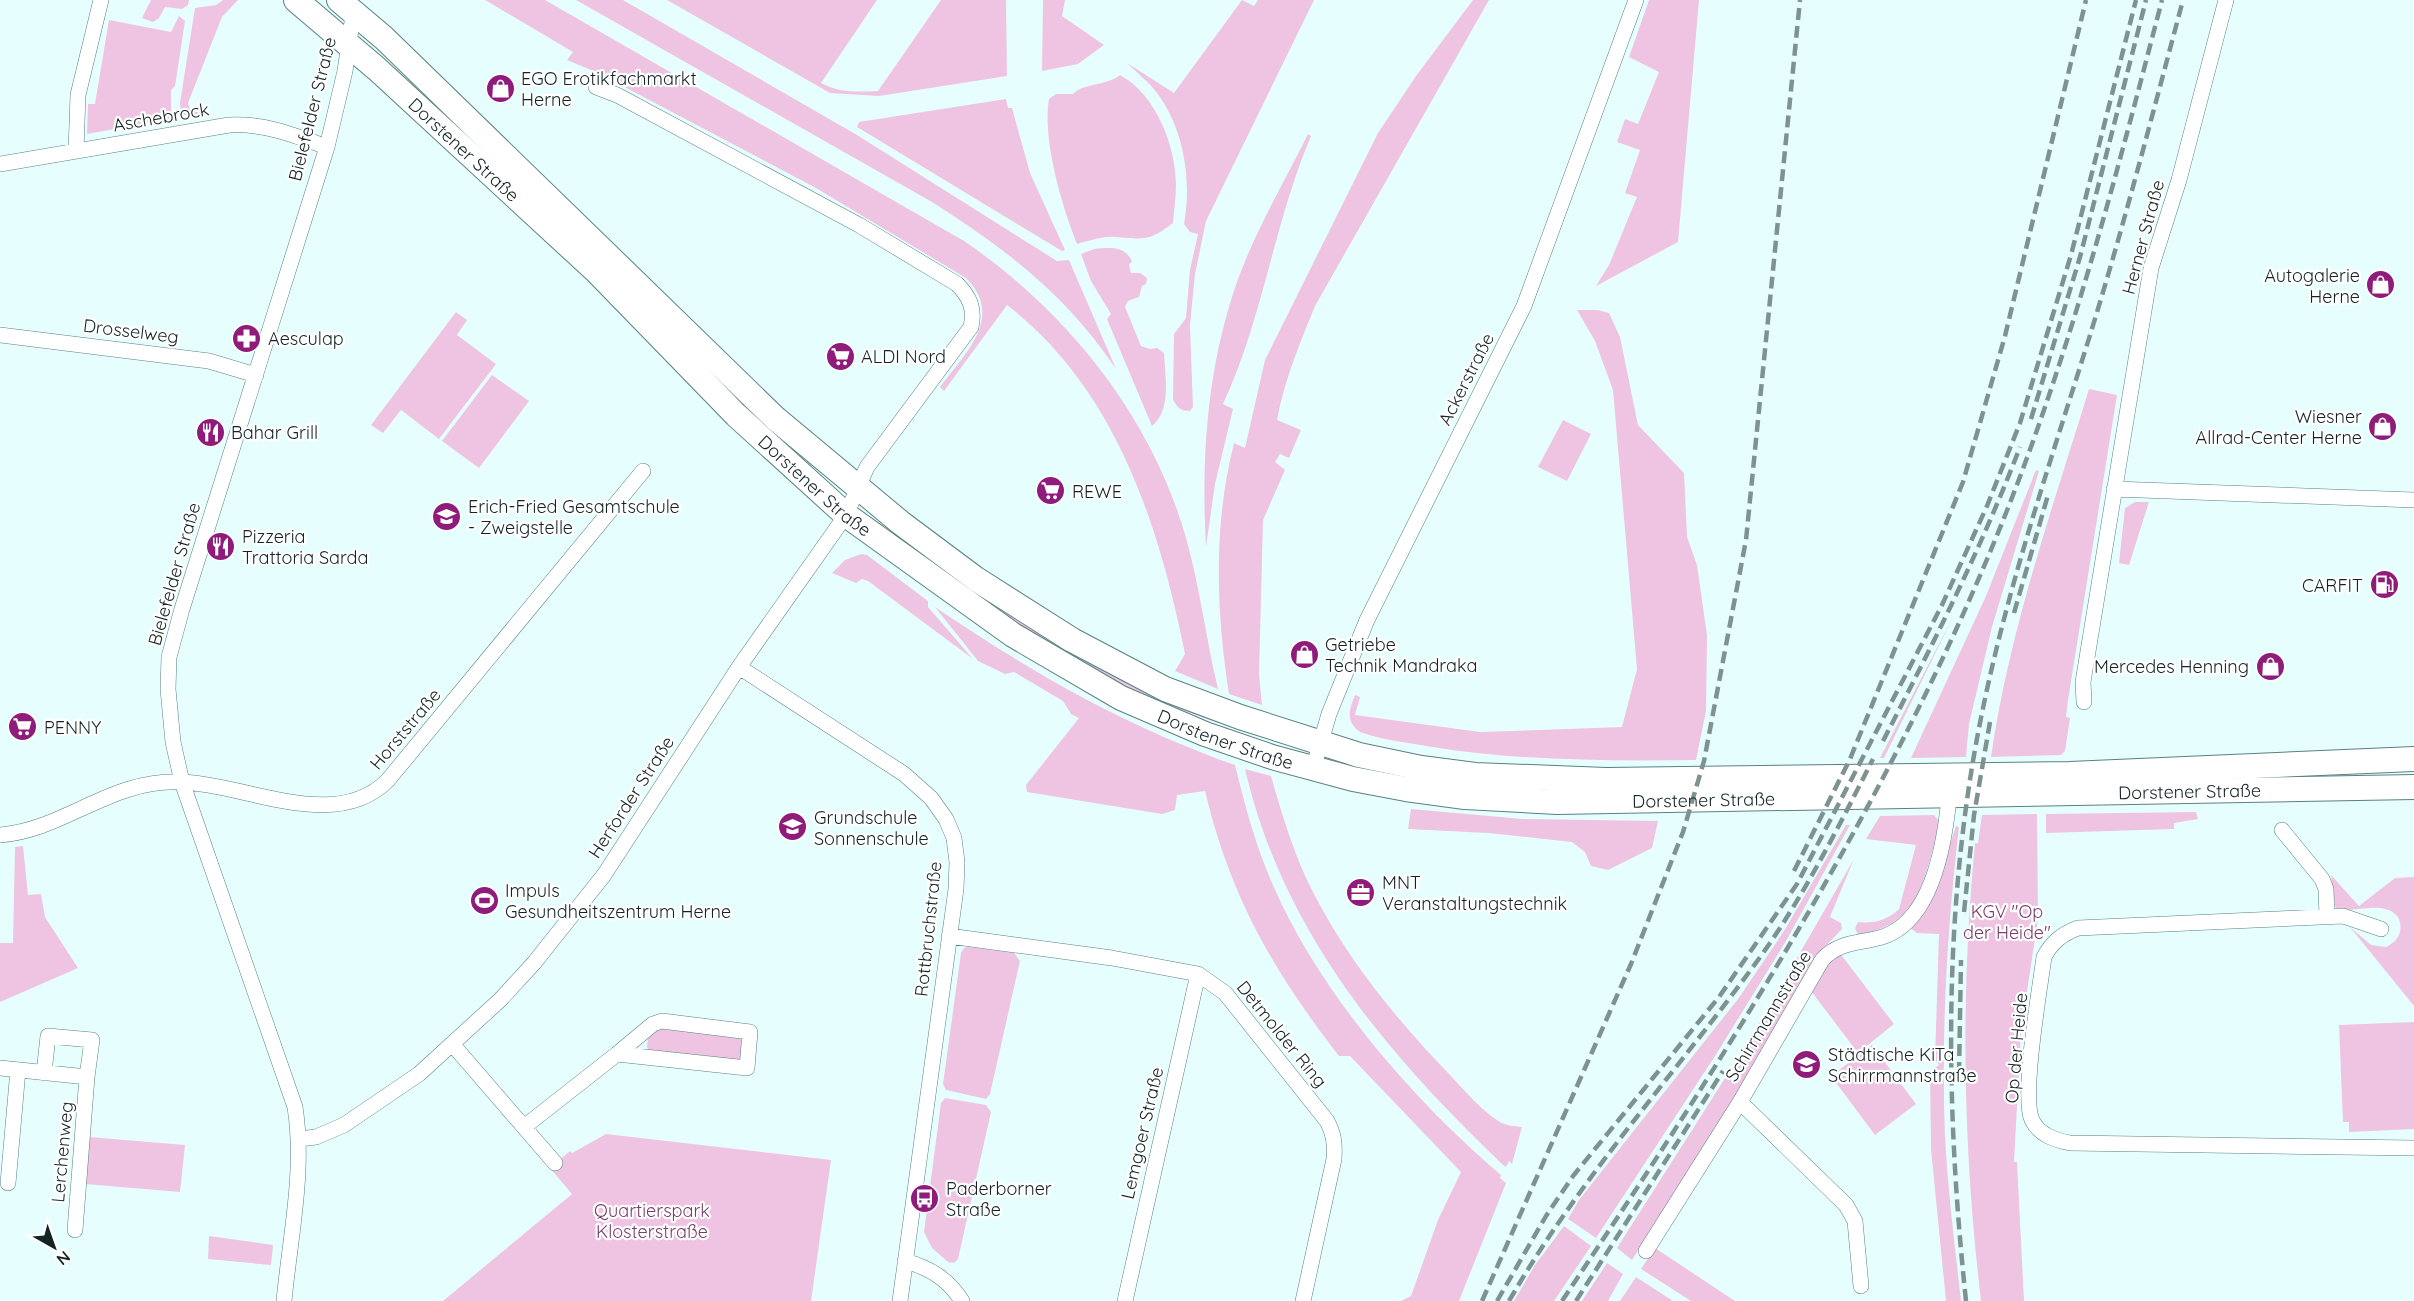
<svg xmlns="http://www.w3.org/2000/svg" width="2414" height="1301" viewBox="0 0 2414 1301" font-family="Quicksand,sans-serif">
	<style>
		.green { fill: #eec4e2 }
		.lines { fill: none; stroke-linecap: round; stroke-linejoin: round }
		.street-casing { stroke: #598080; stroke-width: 16 }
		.primary-casing { stroke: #598080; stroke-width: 26 }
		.street { stroke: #fff; stroke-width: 15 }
		.primary { stroke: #fff; stroke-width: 24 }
		.rail { stroke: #7d9291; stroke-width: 4.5; stroke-dasharray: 12 6; stroke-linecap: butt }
		.labels { text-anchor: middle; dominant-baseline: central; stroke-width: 4.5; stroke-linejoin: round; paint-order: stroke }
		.poi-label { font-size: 18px; fill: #142424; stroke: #fff; text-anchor: start }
		.street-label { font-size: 18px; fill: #142424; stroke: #fff }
		.park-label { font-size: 18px; fill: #783e6a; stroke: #fff }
	</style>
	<rect width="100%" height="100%" fill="#e6fffe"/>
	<path class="green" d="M151,0H189L188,5L182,9L165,7L159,18L153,22L142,18Z
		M223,0H238L222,17L188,103L190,110L203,114L188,117L181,112L180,103L195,8L216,5Z
		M485,0H545L964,241C1067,311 1152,417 1186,538C1200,587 1206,639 1218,689L1175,671L1185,654C1159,525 1116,389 1007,305L944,391L940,387C965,354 1005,317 966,278L816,188L598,73L567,60L573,52Z
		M576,0H623L857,135L1057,261L1069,260L1116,369C1066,295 1006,249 932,202Z
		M667,0H877L821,83C839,93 858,92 878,91L941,0H1006L1007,76L879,96L830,93Z
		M1043,0H1065L1062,16L1104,45L1078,64L1042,71Z
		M1242,0L1254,6L1258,0H1314L1206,221L1195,274L1190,325L1193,407L1190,411C1181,411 1177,408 1173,399L1174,334L1186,318L1190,270L1198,234L1190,232L1184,224C1192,180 1184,129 1157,93C1149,82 1137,73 1127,63L1174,93Z
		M1473,0H1489L1315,306C1300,343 1284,381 1277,420L1301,430L1289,458L1280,454L1275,462L1285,470L1263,520L1259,674L1262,705L1229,694C1216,610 1213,526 1234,443L1245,448L1265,360L1378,133L1416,76Z
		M1649,0H1699L1678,242L1596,286L1609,265L1637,197L1625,193L1640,150L1617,142L1625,119L1638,124L1659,72L1629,57Z
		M179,16L185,21L175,86L171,90V119L87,134L88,104H95L109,20L171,32Z
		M1120,75C1156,94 1176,147 1176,185C1176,198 1174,210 1173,223C1148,242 1144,239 1115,237C1103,236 1089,241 1077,244C1062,206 1042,140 1049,99L1056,94H1073C1083,83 1106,86 1120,75Z
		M1006,99L1008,108H1012L1030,173L1065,250L1062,251L857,127L859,122Z
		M1308,134L1311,136C1274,223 1263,318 1223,404L1233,409L1215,484L1206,547C1201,457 1207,368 1237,282C1255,231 1284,183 1308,134Z
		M1094,249C1109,248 1124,245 1132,261L1129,265L1131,273H1140L1147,278L1146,284L1142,286L1139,297L1128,301L1125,307L1141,346L1150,349L1157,348L1164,353C1165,375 1172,410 1152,426L1107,319L1111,314L1091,281L1081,254Z
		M1577,310H1597L1609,313L1620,337L1638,425L1684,473L1687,537L1697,565L1707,635L1706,711L1696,760C1608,761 1520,761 1432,747C1409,743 1382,740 1360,732C1345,721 1349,710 1355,695L1360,697L1355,715L1480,732L1622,727L1637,669L1613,390L1595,341Z
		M456,312L467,320L457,335L496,364L439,439L401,410L383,433L371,425Z
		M492,375L529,401L479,468L442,441Z
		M2089,389L2117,395L2068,700L2066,717L2070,718L2065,751L2061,755L1991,757C2009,631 2052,510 2089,389Z
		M1563,420L1591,434L1567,481L1538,467Z
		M2036,470L2039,471L1992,627L1969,724L1966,757L1911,758L1986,596Z
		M2135,502H2149L2129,565L2119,563L2125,508Z
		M861,554L867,555L928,601V607L973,659L868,581L862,579L856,583L832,573L845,560Z
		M958,582L1217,718L1218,723L1137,694L1042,643Z
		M935,607C1033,673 1123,725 1235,765C1245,805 1255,844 1272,883C1319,992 1411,1098 1501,1175L1500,1178L1506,1183L1459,1301H1401L1411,1296L1438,1220L1461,1172L1350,1056H1339C1273,971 1230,896 1205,791L1177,795L1175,810L1162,814L1027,792L1026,785L1079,718L1071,714L1063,701L1014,672L1005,674L978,661Z
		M1954,615L1884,758H1880Z
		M1245,769L1271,776C1283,818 1295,858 1315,896C1350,963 1398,1021 1450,1075C1465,1091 1482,1111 1500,1122C1506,1126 1516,1126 1522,1127L1512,1164L1509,1161L1506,1167L1503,1165C1385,1052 1283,932 1245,769Z
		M1411,809L1523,819L1658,821L1652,848L1608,870L1591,866L1585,852L1572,842L1488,833L1408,829Z
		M2196,812L2198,819L2174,823V829L2046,833V814Z
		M2037,814L2038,919L2021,1031L2014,1162H2017L2024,1301H1981C1963,1148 1960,996 1975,843H1978L1982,815Z
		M1934,815L1938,820L1939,828C1922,882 1922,923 1858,935L1855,928L1858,922C1873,924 1888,920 1899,909L1916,845L1866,839L1880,816Z
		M1846,825H1850L1786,941L1717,1053L1596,1238L1568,1219L1579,1200L1738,999L1784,931Z
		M1956,826L1959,827C1947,930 1941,1033 1945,1137C1948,1192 1955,1247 1961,1301H1946L1931,1149L1930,1071L1939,1065L1935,1059L1939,934L1917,933L1909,927L1931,901Z
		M23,846L28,895L41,894L45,917L78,968L0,1002V943H13L15,847Z
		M1854,859L1830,917L1841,923L1842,929L1821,951L1732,1103L1632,1260L1617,1248L1755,1031Z
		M2331,875L2359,906L2395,878L2414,877V1006L2350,927L2371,945L2386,947C2399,941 2404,930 2398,917C2385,900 2356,912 2338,910L2335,906Z
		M969,947L1014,953L1020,961L990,1094L986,1099L946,1090L943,1084L961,953L964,948Z
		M1839,952L1894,1024L1858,1053L1811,991L1829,961Z
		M2414,1022V1129L2349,1132V1122H2343L2339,1025Z
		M660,1027L742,1038V1057L738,1060L650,1052L647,1047L648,1038Z
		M1872,1045L1916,1104L1875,1135L1831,1076Z
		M945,1098L986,1105L991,1112L958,1259L954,1263L948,1262L932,1248L924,1232L941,1103Z
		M606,1134L831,1160L811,1301H443L572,1194L550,1168L570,1151L572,1153Z
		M89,1137L185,1145L180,1192L85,1184Z
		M1564,1226L1591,1246L1554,1301H1514L1535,1265Z
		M209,1236L273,1245L271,1265L208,1259Z
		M1655,1248L1735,1301H1691L1641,1269Z
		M1607,1263L1623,1274L1608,1301H1582Z
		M1636,1277L1673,1301H1620Z"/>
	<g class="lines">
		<defs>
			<path id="street" d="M76,151L78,95L101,0
				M0,164L229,125C264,123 294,135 327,147
				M0,335L209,361L256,375
				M2114,489L2414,500
				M739,667L904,774L931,798L946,819L954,838L957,862L956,889L900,1301
				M2084,702L2083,682L2151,268L2179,180L2226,0
				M1313,769L1329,714L1367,620L1524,306L1636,0
				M2282,830L2322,879L2326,889L2327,917
				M0,835C65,830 111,778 183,782C248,785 336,833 388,780L643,471
				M2381,929L2343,916L2078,928C2062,934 2052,942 2044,957C2040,988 2021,1096 2032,1120C2039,1135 2055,1140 2070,1143L2414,1148
				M949,936L1112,958L1198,974L1225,993L1327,1121C1334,1134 1335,1144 1334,1159L1303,1301
				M453,1045L555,1163
				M0,1068L87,1077L75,1230
				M44,1073L48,1036L92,1040L87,1077
				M1740,1102L1846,1205L1855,1221L1861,1286
				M524,1127L617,1054L747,1068L750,1032L662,1021L653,1024L617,1054
				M299,1139L316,1137L344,1125L419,1074L500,1000L534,963L604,875L739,667L846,515L867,467L971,327C975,309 970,297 957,284L859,225L617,95L596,87
				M8,1183L18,1070
				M1646,1251L1740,1102L1822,960C1840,940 1862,944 1885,936C1933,918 1945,841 1949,797
				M905,1261C930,1268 948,1279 962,1301
				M284,1301C290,1237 305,1171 295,1107L182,782L173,742L168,689L169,657L182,609L327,147L345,71L354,8
				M1125,1301L1198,974"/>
			<g id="primary">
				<path id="s1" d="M296,0L377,69L596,271L736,415L846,515L1013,635L1121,698L1205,734L1272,757L1353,779L1406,789L1465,797L1557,802L2414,787"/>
				<path d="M339,0L384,38L775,418L901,523L976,579L1072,640L1165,689L1240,717L1359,755L1421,768L1475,775L1606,780L2070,774L2414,759"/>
			</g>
		</defs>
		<use href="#street" class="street-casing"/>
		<use href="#primary" class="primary-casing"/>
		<use href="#street" class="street"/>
		<use href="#primary" class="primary"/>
		<path class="rail" d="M2031,419L2080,257L2146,0
			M2014,613L2048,495
			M1883,741C1933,644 1981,549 2020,447
			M1794,871L1850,759L1963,482L2005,336L2086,0
			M1964,912L1974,815L1990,722
			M1959,1074L1961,960
			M1482,1301L1631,964L1683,832L1704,761L1746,540L1800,0
			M1497,1301L1546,1216L1573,1176L1719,997L1797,884L1942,605L1987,506L2020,423L2071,255L2136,0
			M1509,1301C1579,1179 1675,1074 1758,960C1803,898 1838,828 1873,759
			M1562,1301C1730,1050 1894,794 2006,513C2072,346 2117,173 2162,0
			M1576,1301L1723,1071
			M1966,1301C1947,1121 1943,940 1973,761C1997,619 2043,485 2086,348C2122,233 2152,116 2183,0"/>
	</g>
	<defs>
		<symbol id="shop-disc" viewBox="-11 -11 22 22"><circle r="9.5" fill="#8f1b7b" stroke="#fff"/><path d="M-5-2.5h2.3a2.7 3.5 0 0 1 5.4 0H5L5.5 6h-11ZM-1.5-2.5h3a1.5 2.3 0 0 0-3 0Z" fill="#fff"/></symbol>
		<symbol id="pharmacy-disc" viewBox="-11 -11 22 22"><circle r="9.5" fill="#8f1b7b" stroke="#fff"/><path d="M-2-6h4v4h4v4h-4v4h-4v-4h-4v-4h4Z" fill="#fff"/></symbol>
		<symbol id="supermarket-disc" viewBox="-11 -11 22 22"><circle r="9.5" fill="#8f1b7b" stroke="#fff"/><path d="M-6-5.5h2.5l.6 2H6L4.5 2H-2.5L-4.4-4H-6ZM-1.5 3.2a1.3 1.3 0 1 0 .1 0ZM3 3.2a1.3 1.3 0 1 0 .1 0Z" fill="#fff"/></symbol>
		<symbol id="restaurant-disc" viewBox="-11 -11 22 22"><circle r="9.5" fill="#8f1b7b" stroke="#fff"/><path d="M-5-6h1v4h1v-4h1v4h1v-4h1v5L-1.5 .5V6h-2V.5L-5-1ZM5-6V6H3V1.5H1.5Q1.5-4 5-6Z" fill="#fff"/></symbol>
		<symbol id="school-disc" viewBox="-11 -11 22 22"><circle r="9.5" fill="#8f1b7b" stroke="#fff"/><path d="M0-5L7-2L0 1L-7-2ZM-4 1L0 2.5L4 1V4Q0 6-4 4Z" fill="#fff"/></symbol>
		<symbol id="fuel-disc" viewBox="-11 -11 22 22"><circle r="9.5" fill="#8f1b7b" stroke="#fff"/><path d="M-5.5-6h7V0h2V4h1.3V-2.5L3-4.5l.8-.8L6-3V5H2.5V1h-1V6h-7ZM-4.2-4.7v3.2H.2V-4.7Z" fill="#fff"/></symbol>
		<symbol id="office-disc" viewBox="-11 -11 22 22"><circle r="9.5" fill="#8f1b7b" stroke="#fff"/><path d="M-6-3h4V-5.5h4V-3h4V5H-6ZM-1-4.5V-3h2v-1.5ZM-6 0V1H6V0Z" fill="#fff"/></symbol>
		<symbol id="stadium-disc" viewBox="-11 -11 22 22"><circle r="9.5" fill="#8f1b7b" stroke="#fff"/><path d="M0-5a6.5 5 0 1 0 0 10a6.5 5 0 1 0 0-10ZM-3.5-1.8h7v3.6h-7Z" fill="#fff"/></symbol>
		<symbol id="bus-disc" viewBox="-11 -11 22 22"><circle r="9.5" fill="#8f1b7b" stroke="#fff"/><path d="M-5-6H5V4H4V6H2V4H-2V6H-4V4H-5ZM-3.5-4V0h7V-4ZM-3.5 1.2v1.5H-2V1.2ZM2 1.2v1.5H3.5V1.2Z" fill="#fff"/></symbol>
	</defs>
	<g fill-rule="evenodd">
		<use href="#shop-disc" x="484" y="72" width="33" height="33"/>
		<use href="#shop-disc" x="2364" y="268" width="33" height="33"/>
		<use href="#pharmacy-disc" x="230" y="322" width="33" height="33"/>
		<use href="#supermarket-disc" x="824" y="340" width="33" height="33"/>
		<use href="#shop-disc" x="2366" y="410" width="33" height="33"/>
		<use href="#restaurant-disc" x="194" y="416" width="33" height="33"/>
		<use href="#supermarket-disc" x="1034" y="474" width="33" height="33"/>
		<use href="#school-disc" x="430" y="500" width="33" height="33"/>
		<use href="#restaurant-disc" x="204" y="530" width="33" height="33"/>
		<use href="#fuel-disc" x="2368" y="568" width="33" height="33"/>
		<use href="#shop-disc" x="1288" y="638" width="33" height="33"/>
		<use href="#shop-disc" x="2254" y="650" width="33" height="33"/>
		<use href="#supermarket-disc" x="6" y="710" width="33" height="33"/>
		<use href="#school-disc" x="776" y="810" width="33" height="33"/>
		<use href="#office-disc" x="1344" y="876" width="33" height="33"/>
		<use href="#stadium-disc" x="468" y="884" width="33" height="33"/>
		<use href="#school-disc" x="1790" y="1048" width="33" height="33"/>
		<use href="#bus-disc" x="908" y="1182" width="33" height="33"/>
	</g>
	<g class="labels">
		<g class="poi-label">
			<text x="521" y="78">EGO Erotikfachmarkt<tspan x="521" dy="21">Herne</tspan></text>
			<text x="2360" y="275" text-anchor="end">Autogalerie<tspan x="2360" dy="21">Herne</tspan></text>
			<text x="268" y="338">Aesculap</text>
			<text x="861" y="356">ALDI Nord</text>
			<text x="2362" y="416" text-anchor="end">Wiesner<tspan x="2362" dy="21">Allrad-Center Herne</tspan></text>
			<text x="231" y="432">Bahar Grill</text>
			<text x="1072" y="491">REWE</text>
			<text x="468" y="506">Erich-Fried Gesamtschule<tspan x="468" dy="21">- Zweigstelle</tspan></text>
			<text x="242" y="536">Pizzeria<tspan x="242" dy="21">Trattoria Sarda</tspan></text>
			<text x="2363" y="585" text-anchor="end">CARFIT</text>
			<text x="1325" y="644">Getriebe<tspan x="1325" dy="21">Technik Mandraka</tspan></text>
			<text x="2249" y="666" text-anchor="end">Mercedes Henning</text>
			<text x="44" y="727">PENNY</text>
			<text x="814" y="817">Grundschule<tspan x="814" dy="21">Sonnenschule</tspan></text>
			<text x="1382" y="882">MNT<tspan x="1382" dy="21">Veranstaltungstechnik</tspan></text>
			<text x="505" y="890">Impuls<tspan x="505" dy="21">Gesundheitszentrum Herne</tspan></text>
			<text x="1828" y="1054">Städtische KiTa<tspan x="1828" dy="21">Schirrmannstraße</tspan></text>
			<text x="946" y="1188">Paderborner<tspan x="946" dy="21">Straße</tspan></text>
		</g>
		<g class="street-label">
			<text transform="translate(312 109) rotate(-76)">Bielefelder Straße</text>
			<text transform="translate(161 117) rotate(-10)">Aschebrock</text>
			<text stroke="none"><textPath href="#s1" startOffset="225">Dorstener Straße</textPath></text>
			<text transform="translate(2143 237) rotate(-75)">Herner Straße</text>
			<text transform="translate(131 331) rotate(7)">Drosselweg</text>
			<text transform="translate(1466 379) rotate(-63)">Ackerstraße</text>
			<text stroke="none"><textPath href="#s1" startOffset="711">Dorstener Straße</textPath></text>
			<text transform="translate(174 574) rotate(-74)">Bielefelder Straße</text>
			<text transform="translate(405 729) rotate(-50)">Horststraße</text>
			<text stroke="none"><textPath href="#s1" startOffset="1197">Dorstener Straße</textPath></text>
			<text stroke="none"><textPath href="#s1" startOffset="2169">Dorstener Straße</textPath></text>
			<text transform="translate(631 797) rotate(-57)">Herforder Straße</text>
			<text stroke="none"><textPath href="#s1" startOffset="1683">Dorstener Straße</textPath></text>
			<text transform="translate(928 929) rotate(-84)">Rottbruchstraße</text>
			<text transform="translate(1768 1016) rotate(-59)">Schirrmannstraße</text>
			<text transform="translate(1282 1034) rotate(51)">Detmolder Ring</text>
			<text transform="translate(2016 1048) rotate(-85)">Op der Heide</text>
			<text transform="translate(1142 1133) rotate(-77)">Lemgoer Straße</text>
			<text transform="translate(62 1152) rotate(-85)">Lerchenweg</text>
		</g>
		<g class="park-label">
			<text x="2007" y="911">KGV "Op<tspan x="2007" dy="21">der Heide"</tspan></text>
			<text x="652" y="1210">Quartierspark<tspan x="652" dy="21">Klosterstraße</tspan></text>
		</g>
	</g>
	<g transform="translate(54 1247) rotate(140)" stroke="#ffffff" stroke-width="4.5" paint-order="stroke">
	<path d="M0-4.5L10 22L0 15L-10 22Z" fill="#142424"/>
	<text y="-9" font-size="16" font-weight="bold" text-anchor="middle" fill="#142424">N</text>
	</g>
</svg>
